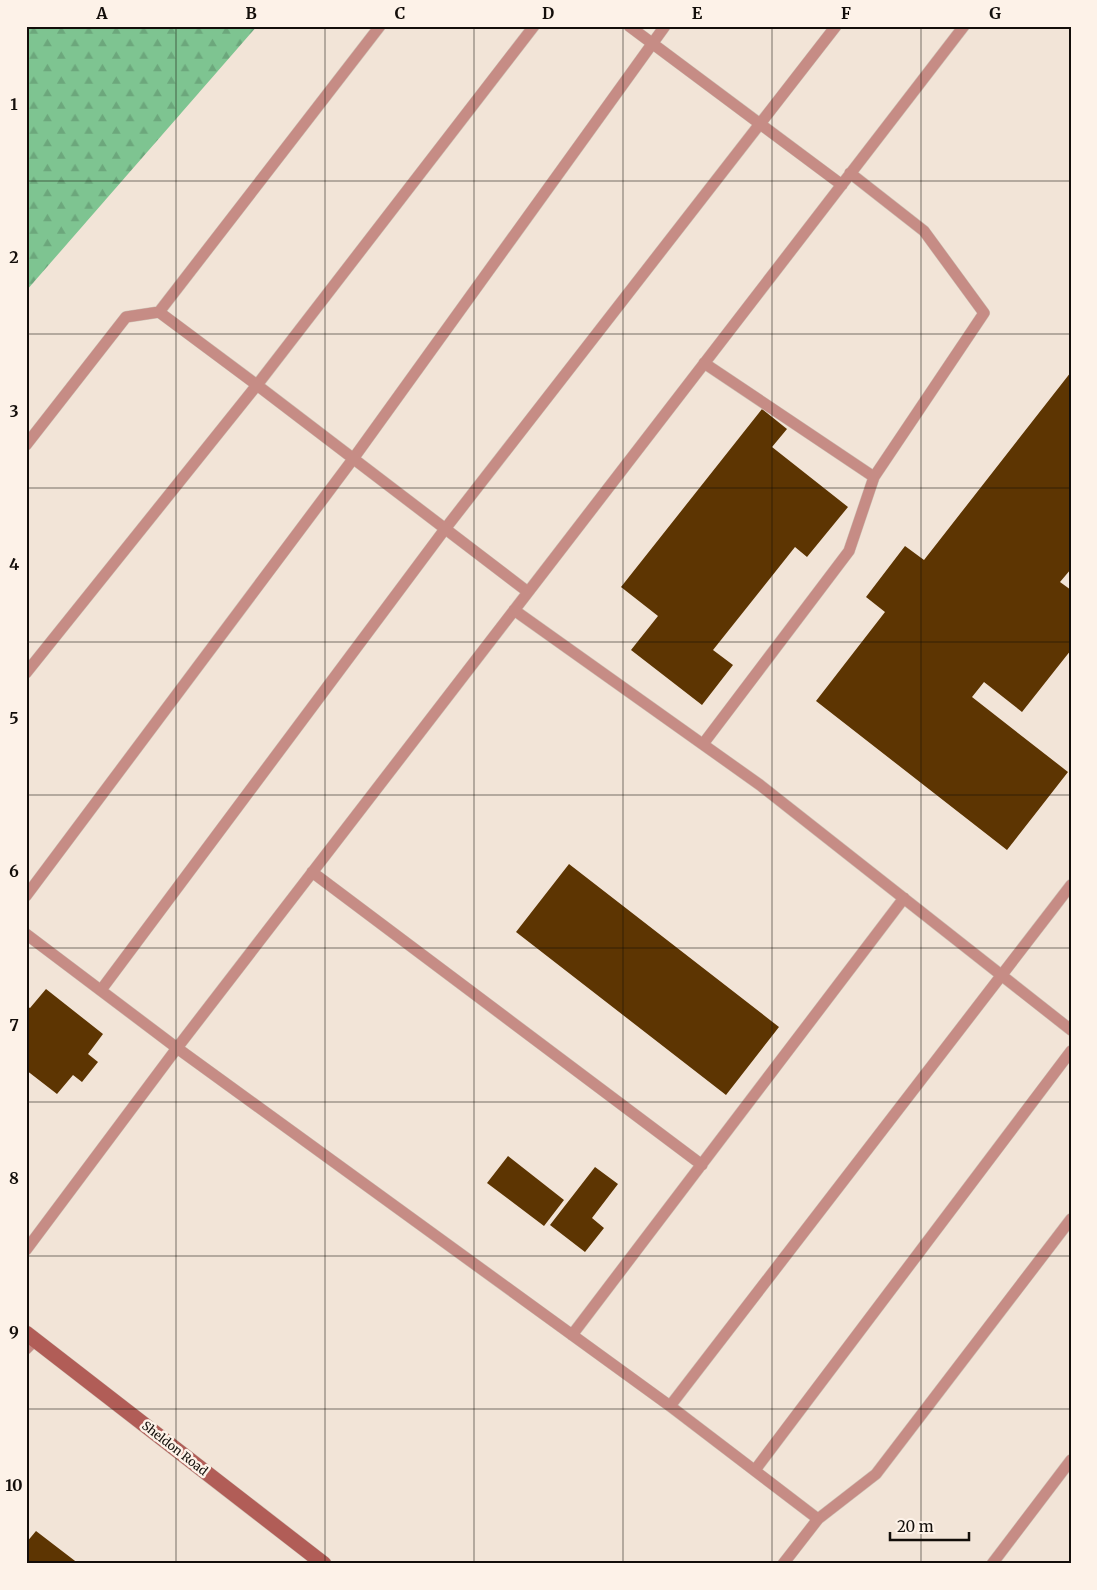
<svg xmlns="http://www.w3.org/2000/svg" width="1097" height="1590" viewBox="0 0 1097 1590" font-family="Merriweather,serif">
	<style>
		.forest { fill: url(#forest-firs) }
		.building { fill: #5d3502 }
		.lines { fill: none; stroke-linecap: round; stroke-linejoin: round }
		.lane-casing { stroke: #cec2b6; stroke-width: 12 }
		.secondary-casing { stroke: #cec2b6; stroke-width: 16 }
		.lane { stroke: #c68c85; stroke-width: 11 }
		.secondary { stroke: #b15d57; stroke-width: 15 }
		.grid { fill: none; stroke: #130e0a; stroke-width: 1; stroke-opacity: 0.55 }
		.labels { text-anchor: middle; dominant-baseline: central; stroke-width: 5; stroke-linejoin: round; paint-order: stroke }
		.street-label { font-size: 12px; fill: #130e0a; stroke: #fdf2e8 }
		.neatline { fill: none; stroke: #130e0a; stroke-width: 2 }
		.grid-label { font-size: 16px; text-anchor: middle; font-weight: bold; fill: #130e0a }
	</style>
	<defs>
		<pattern id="forest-firs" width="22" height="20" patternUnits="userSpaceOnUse" patternTransform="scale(1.25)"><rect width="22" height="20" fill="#7ec491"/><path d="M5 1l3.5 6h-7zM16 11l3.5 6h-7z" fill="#6ca77c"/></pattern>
	</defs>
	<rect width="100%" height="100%" fill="#f2e4d7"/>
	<path class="forest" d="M26,26H257L26,291Z"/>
	<path class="building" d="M1071,372V569L1060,582L1071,590V650L1022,712L984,682L972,697L1068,772L1007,850L816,701L885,612L866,597L905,546L924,560Z
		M762,409L787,429L772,447L848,507L807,557L795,547L713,650L733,665L702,705L631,650L658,616L621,587Z
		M569,864L779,1027L726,1095L516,932Z
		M46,989L103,1034L88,1054L98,1062L82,1082L73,1075L57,1094L26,1070V1006L30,1008Z
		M508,1156L564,1200L544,1226L487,1183Z
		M595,1167L618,1184L592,1218L604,1228L585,1252L550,1225Z
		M36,1531L79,1564H26V1543Z"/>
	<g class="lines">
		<defs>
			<path id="lane" d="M629,26L842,185
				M704,363L874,477
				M26,445L126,317L159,312
				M528,592L257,385L534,26
				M514,610L760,785L1071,1030
				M26,673L257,385L159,312L380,26
				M703,744L849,551L874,477L984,313L924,231L850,173
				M312,872L702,1165
				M26,896L353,459L665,26
				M26,934L177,1048L670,1406L818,1519
				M101,990L445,529L836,26
				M26,1250L177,1048L964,26
				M572,1335L904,898
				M26,1349L35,1340
				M670,1406L1071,885
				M755,1470L1071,1051
				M783,1564L818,1519L876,1474L1071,1219
				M992,1564L1071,1460"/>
			<path id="secondary" d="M26,1333L324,1564"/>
		</defs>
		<use href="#lane" class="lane-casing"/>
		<use href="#secondary" class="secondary-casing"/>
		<use href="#lane" class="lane"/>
		<use href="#secondary" class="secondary"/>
	</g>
	<path class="grid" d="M176,26V1564M325,26V1564M474,26V1564M623,26V1564M772,26V1564M921,26V1564M26,181H1071M26,334H1071M26,488H1071M26,642H1071M26,795H1071M26,948H1071M26,1102H1071M26,1256H1071M26,1409H1071"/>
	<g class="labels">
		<g class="street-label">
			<text transform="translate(175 1448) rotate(38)">Sheldon Road</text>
		</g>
	</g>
	<rect width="1097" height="1590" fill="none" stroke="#fdf2e8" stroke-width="55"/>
	<path d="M890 1532v8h79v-8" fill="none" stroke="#130e0a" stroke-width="2.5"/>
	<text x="897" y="1532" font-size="15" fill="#130e0a" stroke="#fdf2e8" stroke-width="4" paint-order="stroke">20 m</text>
	<rect x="28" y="28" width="1042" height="1534" class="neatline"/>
	<g class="grid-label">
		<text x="102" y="19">A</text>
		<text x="251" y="19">B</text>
		<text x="400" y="19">C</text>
		<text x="548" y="19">D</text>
		<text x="697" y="19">E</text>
		<text x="846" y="19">F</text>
		<text x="995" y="19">G</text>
		<text x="14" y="110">1</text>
		<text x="14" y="263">2</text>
		<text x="14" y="417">3</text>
		<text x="14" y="570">4</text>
		<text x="14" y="724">5</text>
		<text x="14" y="877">6</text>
		<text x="14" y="1031">7</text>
		<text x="14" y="1184">8</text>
		<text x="14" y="1338">9</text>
		<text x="14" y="1491">10</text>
	</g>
</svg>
